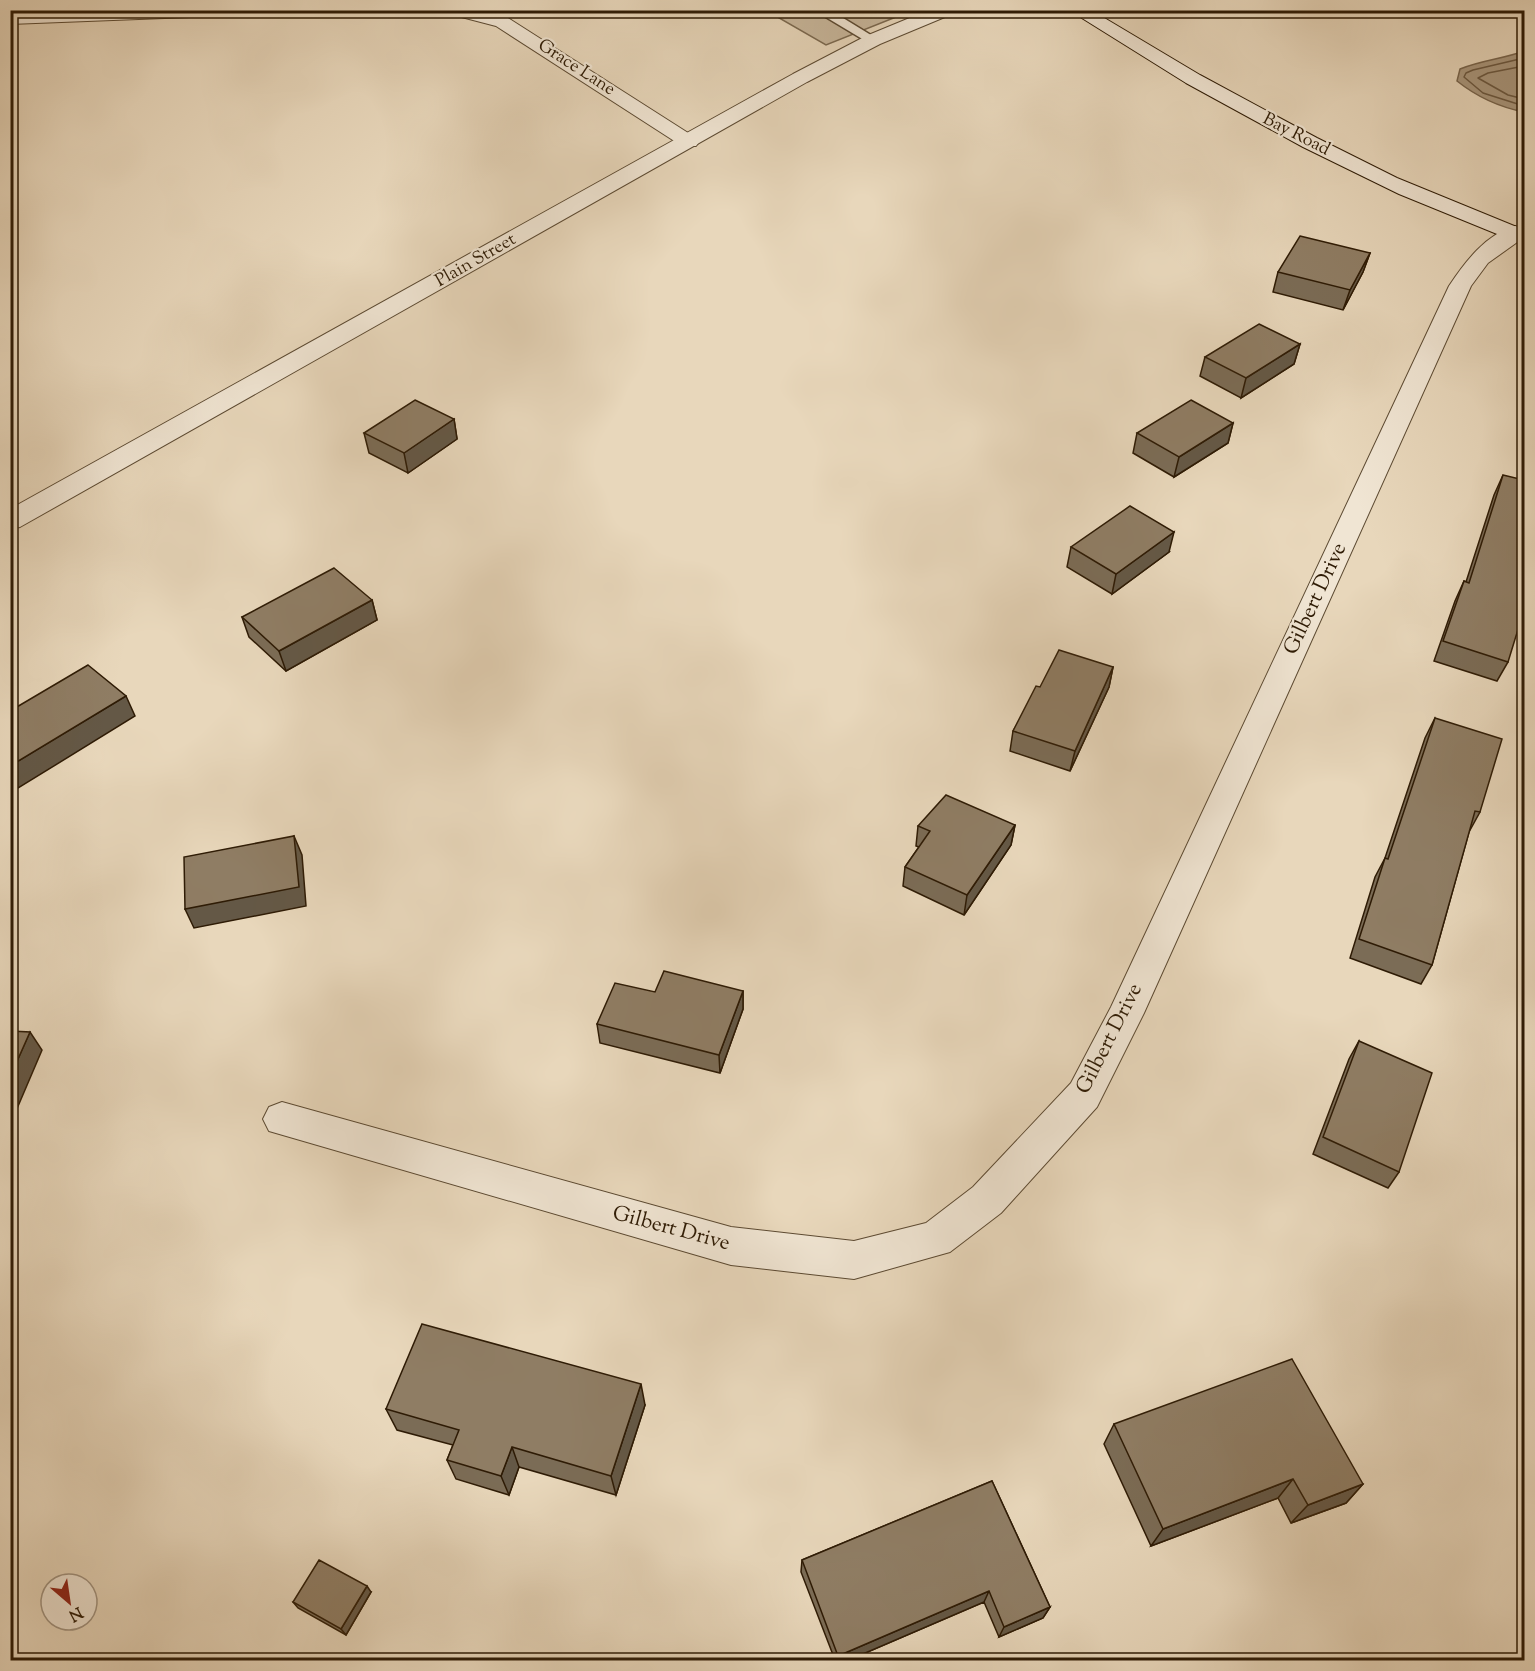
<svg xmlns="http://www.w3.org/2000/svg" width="1535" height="1671" viewBox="0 0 1535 1671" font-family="'Sorts Mill Goudy',serif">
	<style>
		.green { fill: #c8b79c; stroke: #7b6950; stroke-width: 1.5 }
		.water { fill: #a9977d; stroke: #78654d; stroke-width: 1.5 }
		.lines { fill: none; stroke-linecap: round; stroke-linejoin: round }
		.shore { stroke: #6c5941; stroke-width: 1.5 }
		.service-casing { stroke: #5c4a32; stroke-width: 3 }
		.minor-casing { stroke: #5c4a32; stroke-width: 2 }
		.tertiary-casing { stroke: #5c4a32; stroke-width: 2 }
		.secondary-casing { stroke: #2e1b05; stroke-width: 2 }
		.service { fill: #f0e5d3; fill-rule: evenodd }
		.minor { fill: #f0e5d3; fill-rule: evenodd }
		.tertiary { fill: #f0e5d3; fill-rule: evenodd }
		.secondary { fill: #f0e5d3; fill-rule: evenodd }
		.wall { fill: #7b6c56; stroke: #2e1b05; stroke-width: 1.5 }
		.shaded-wall { fill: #645846; stroke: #2e1b05; stroke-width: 1.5 }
		.building { fill: #8f7d64; stroke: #2e1b05; stroke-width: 1.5 }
		.labels { text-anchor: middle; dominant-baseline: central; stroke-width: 4.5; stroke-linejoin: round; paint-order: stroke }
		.far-street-label { font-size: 18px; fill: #2e1b05; stroke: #f0e5d3 }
		.street-label { font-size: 21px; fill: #2e1b05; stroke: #f0e5d3 }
	</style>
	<rect width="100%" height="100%" fill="#e8d7bb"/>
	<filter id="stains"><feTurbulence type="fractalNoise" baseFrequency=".00333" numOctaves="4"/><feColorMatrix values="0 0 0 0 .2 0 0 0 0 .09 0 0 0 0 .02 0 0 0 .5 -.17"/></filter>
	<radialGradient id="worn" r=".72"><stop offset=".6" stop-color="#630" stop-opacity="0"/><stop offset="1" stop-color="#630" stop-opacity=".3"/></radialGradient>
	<path class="green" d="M767,11H911L826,45Z"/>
	<path class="water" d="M1524,51V112C1499,107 1477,97 1457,81L1460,69C1482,60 1503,59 1524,51Z"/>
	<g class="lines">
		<path class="shore" d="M1524,58L1473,70L1466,73L1464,77L1483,93L1524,106
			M1524,66L1488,73L1478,78L1508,95L1524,99"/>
		<defs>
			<path id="service" d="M814,10H830L879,40L877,43H869Z"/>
			<path id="minor" d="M90,10H251L242,15L10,24V14Z
				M447,10H479L508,18L696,138L699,142L696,146H682L496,26L450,14Z
				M1515,226L1523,228V238L1488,263L1471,286L1144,1013L1097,1107L1001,1213L950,1252L854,1279L731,1265L269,1131L263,1119L269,1107L282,1102L731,1227L854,1241L926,1223L973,1187L1071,1083L1111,1007L1449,286C1465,262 1486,234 1515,226Z"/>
			<path id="tertiary" d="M929,10H955L952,14L880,44L807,82L20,527L10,529V509L793,74L866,36Z"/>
			<path id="secondary" d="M1069,10H1091L1200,75L1317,138L1397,178L1524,230V245L1399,194L1303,147L1186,83Z"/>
		</defs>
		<use href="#service" class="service-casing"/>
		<use href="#minor" class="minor-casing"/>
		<use href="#tertiary" class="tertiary-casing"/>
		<use href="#secondary" class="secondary-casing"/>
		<use href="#service" class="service"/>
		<use href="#minor" class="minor"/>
		<use href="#tertiary" class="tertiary"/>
		<use href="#secondary" class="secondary"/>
	</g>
	<path class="wall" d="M1370,253L1363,272L1343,310L1273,292L1278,272Z
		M1300,344L1294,364L1241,398L1200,376L1205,357Z
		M454,419L457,439L408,473L369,453L364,433Z
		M1233,423L1228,443L1174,477L1133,453L1137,433Z
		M1503,475L1508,662L1497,681L1434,661L1455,601L1464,581L1466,582L1494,495Z
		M1071,547L1169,552L1112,594L1067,567Z
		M372,600L377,620L286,671L249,637L242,617Z
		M1113,667L1109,687L1070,771L1010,751L1013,731L1040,687Z
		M1435,718L1480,812L1469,832L1432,965L1421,984L1350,958L1375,877L1385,858L1425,738Z
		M1015,825L1011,845L964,915L903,886L905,867L919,847L916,846L918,826Z
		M743,991V1009L720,1073L600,1043L597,1024L655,992Z
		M1359,1041L1399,1172L1388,1188L1313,1154L1349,1059Z
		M645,1405L616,1495L519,1467L509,1495L456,1479L447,1460L453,1445L397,1430L386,1409Z
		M1114,1424L1363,1484L1346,1503L1291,1523L1278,1498L1151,1546L1104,1444Z
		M992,1481L1050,1607L1043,1618L999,1637L984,1602L849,1660H835L801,1572L802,1560Z
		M371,1592L346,1635L298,1608L293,1602Z"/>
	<path class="shaded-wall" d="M1370,253L1363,272L1343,310L1350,290Z
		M1300,344L1294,364L1241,398L1246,378Z
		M454,419L457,439L408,473L404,453Z
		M1233,423L1228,443L1174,477L1179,457Z
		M1174,532L1169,552L1112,594L1116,574Z
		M372,600L377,620L286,671L279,651Z
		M1113,667L1109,687L1070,771L1075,751Z
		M126,696L135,716L10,793V766Z
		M1015,825L1011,845L964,915L967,895Z
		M294,836L302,855L306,906L194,928L185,909Z
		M743,991V1009L720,1073L719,1055Z
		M30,1032L42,1050L10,1125V1077Z
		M641,1384L645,1405L616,1495L611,1476Z
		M512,1447L519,1467L509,1495L501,1476Z
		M1293,1479L1278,1498L1151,1546L1163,1529Z
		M1363,1484L1346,1503L1291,1523L1308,1505Z
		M367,1586L371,1592L346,1635L341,1629Z
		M989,1591L984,1602L849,1660H837L838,1656Z
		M1050,1607L1043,1618L999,1637L1004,1627Z"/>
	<path class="building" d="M1300,236L1370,253L1350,290L1278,272Z
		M1259,324L1300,344L1246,378L1205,357Z
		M415,400L454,419L404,453L364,433Z
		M1191,400L1233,423L1179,457L1137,433Z
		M1503,475L1524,480V610L1508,662L1443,641L1464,581L1469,583Z
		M1130,506L1174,532L1116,574L1071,547Z
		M334,568L372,600L279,651L242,617Z
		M1059,650L1113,667L1075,751L1013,731L1036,686L1040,687Z
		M88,665L126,696L10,766V711Z
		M1435,718L1502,739L1480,812L1475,811L1432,965L1359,939L1385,858L1388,859Z
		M946,795L1015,825L967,895L905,867L930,831L918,826Z
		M294,836L299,887L185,909L184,857Z
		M664,971L743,991L719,1055L597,1024L615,983L655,992Z
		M10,1031L30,1032L10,1077Z
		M1359,1041L1432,1073L1399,1172L1323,1137Z
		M422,1324L641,1384L611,1476L512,1447L501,1476L447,1460L459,1430L386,1409Z
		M1292,1359L1363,1484L1308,1505L1293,1479L1163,1529L1114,1424Z
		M992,1481L1050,1607L1004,1627L989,1591L838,1656L802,1560Z
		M319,1560L367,1586L341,1629L293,1602Z"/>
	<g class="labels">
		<g class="far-street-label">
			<text transform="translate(576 68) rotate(33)">Grace Lane</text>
			<text transform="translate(1296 135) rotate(27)">Bay Road</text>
			<text transform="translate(476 261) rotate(-30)">Plain Street</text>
		</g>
		<g class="street-label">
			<text transform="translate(1316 599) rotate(-65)">Gilbert Drive</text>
			<text transform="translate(1110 1039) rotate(-63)">Gilbert Drive</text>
			<text transform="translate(671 1229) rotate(15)">Gilbert Drive</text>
		</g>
	</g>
	<rect width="1535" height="1671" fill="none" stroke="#e8d7bb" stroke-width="36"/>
	<rect x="12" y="12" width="1511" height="1647" fill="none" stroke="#2e1b05" stroke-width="3"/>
	<rect x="18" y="18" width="1499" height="1635" fill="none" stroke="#2e1b05" stroke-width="1.5"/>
	<g transform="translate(69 1602) rotate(151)"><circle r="28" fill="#f0e5d3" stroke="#a29481" stroke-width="1.5"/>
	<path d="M0-4.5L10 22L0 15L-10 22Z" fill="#8f2418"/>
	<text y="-9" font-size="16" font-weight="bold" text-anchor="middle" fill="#2e1b05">N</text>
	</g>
	<rect width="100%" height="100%" filter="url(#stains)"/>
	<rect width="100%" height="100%" fill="url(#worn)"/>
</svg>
